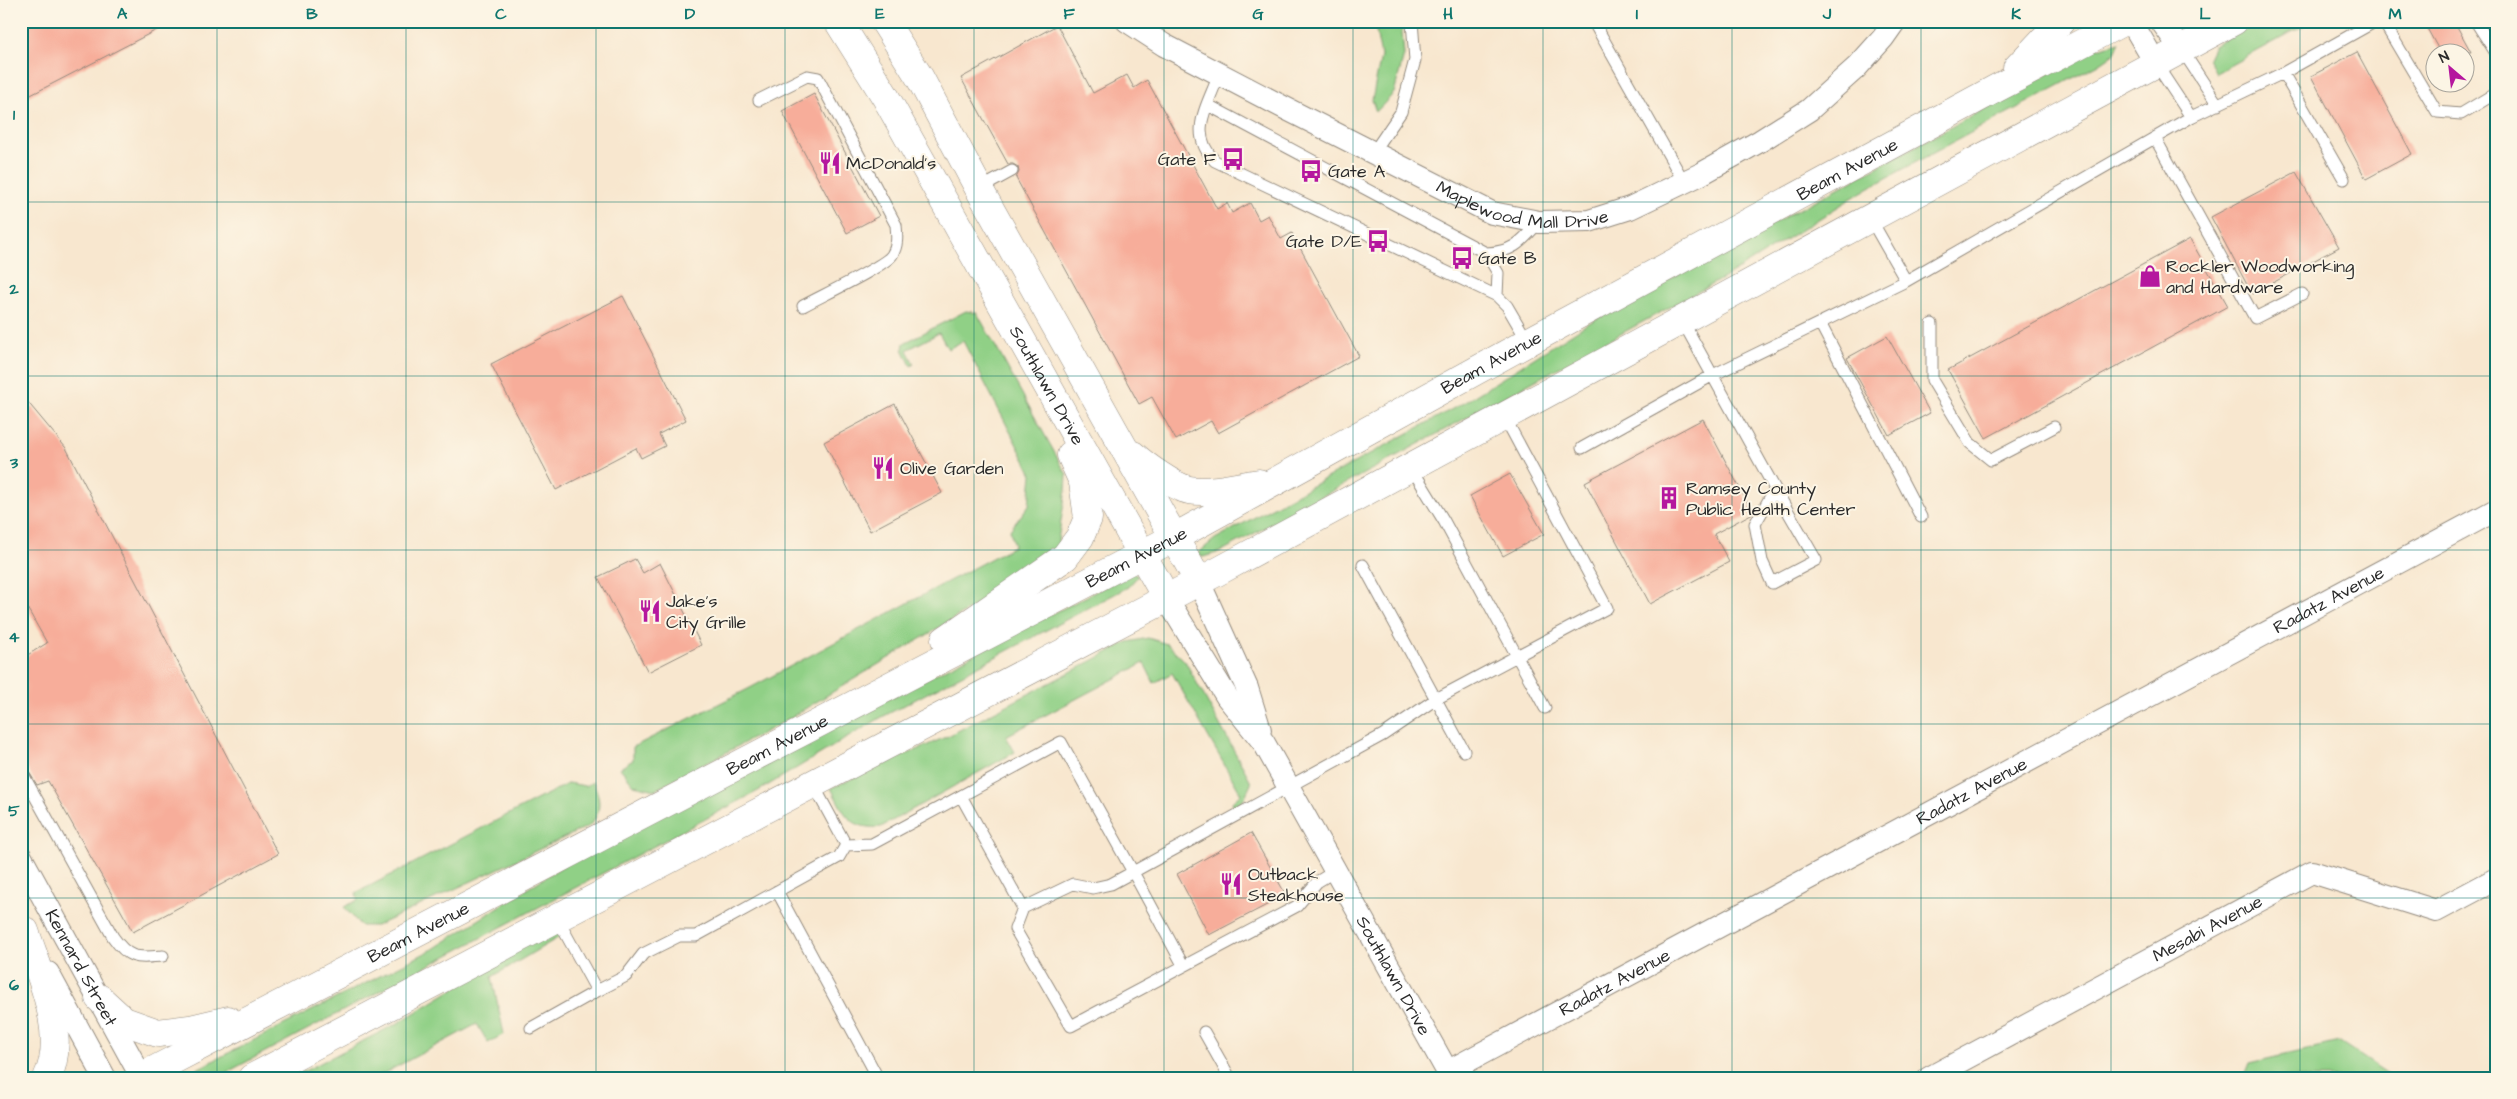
<svg xmlns="http://www.w3.org/2000/svg" width="2517" height="1099" viewBox="0 0 2517 1099" font-family="'Architects Daughter',sans-serif">
	<style>
		.green { fill: #90d086; stroke: #5e7e58 }
		.building { fill: #f7ad9a }
		.lines { fill: none; stroke-linecap: round; stroke-linejoin: round }
		.service-casing { stroke: #92897d; stroke-width: 13 }
		.minor-casing { stroke: #92897d; stroke-width: 24 }
		.tertiary-casing { stroke: #92897d; stroke-width: 29 }
		.service { stroke: #fff; stroke-width: 11 }
		.minor { stroke: #fff; stroke-width: 22 }
		.tertiary { stroke: #fff; stroke-width: 28 }
		.grid { fill: none; stroke: #0f766e; stroke-width: 1; stroke-opacity: 0.55 }
		.labels { text-anchor: middle; dominant-baseline: central; stroke-width: 4; stroke-linejoin: round; paint-order: stroke }
		.poi-label { font-size: 18px; fill: #2b2b2b; stroke: #fcf5e5; text-anchor: start }
		.street-label { font-size: 18px; fill: #2b2b2b; stroke: #fcf5e5 }
		.neatline { fill: none; stroke: #0f766e; stroke-width: 2 }
		.grid-label { font-size: 16px; text-anchor: middle; font-weight: bold; fill: #0f766e }
	</style>
	<rect width="100%" height="100%" fill="#fcf5e5"/>
	<filter id="ink" filterUnits="userSpaceOnUse"><feTurbulence type="fractalNoise" baseFrequency=".02" numOctaves="2"/><feDisplacementMap in="SourceGraphic" scale="10" xChannelSelector="R" yChannelSelector="G"/><feConvolveMatrix kernelMatrix="1 2 1 2 8 2 1 2 1" color-interpolation-filters="sRGB"/></filter>
	<filter id="wash" filterUnits="userSpaceOnUse"><feTurbulence type="fractalNoise" baseFrequency=".0096" numOctaves="4" result="noise"/><feDisplacementMap in="SourceGraphic" scale="20" xChannelSelector="R" yChannelSelector="G"/><feGaussianBlur stdDeviation="1.12" result="paint"/><feColorMatrix in="noise" values="0 0 0 0 0 0 0 0 0 0 0 0 0 0 0 0 0 1.4 0 .05"/><feComposite in="paint" operator="in"/></filter>
	<g filter="url(#wash)">
		<rect width="100%" height="100%" fill="#f8e7cf"/>
		<path class="green" d="M1374,21H1401L1404,55L1394,93L1376,112L1372,100L1381,56Z
			M2256,21H2312L2216,73L2208,58L2214,45Z
			M2120,42L2115,53L2099,64L1868,188L1729,275L1220,552L1203,557L1197,554L1215,539L1465,402L1587,324L2097,48Z
			M966,311L977,313L1067,475L1066,490L1058,540L1062,547L1052,559L780,724L655,790L634,785L620,768L633,760V747L750,688L1014,546L1010,530L1029,505L1032,474L963,341L948,349L939,333L907,350L914,364L911,366L903,349L904,343Z
			M1132,573L1138,576L1128,587L882,717L760,790L216,1078H186L197,1069L433,949L566,864Z
			M1148,638L1167,644L1185,661L1249,778L1251,784L1242,803L1234,807L1232,802L1241,794L1172,673L1154,683L1144,663L1006,736L1015,752L881,827C849,830 844,813 831,788L948,736L1128,642Z
			M593,782C601,798 602,813 589,826L376,926H361L344,907L358,900L356,893L569,783L585,786Z
			M557,930L561,936L492,977L504,1034L488,1043L477,1024L375,1078H291L398,1023L541,935Z
			M2340,1042L2394,1078H2244L2250,1063Z"/>
		<g id="blocks">
			<path class="building" d="M21,21H174L21,100Z
				M2423,21H2454L2471,52H2440Z
				M1057,25L1093,93L1127,75L1134,88L1147,80L1217,209L1227,203L1232,213L1250,203L1259,220L1268,215L1281,239L1292,233L1359,356L1218,433L1211,421L1176,440L1152,397L1139,404L1016,178L1019,172L1018,167L1013,164H1008L961,78Z
				M2357,52L2412,154L2366,179L2311,76Z
				M814,94L879,216L847,233L782,111Z
				M2296,172L2339,247L2252,294L2211,217Z
				M2190,239L2228,306L1986,438L1948,370Z
				M623,296L686,420L659,434L665,446L641,458L636,448L556,490L491,364Z
				M1887,336L1930,413L1889,435L1847,358Z
				M21,394L66,448L278,854L133,932L48,781L37,785L21,759V659L47,643L21,597Z
				M895,404L942,493L870,531L824,442Z
				M1703,419L1753,513L1714,534L1729,562L1650,604L1585,482Z
				M1510,474L1544,534L1503,556L1470,496Z
				M635,559L643,573L660,563L701,645L648,672L598,577Z
				M1251,833L1286,895L1209,935L1177,874Z"/>
		</g>
	</g>
	<g filter="url(#ink)">
		<use href="#blocks" fill-opacity="0" stroke="#92897d" stroke-width="1"/>
		<g class="lines">
			<defs>
				<path id="service" d="M1593,21L1684,182
					M2383,21L2437,112L2461,114L2496,93
					M2478,25L2496,53
					M2182,50L2218,105
					M2156,64L2191,117
					M2283,73L2344,179
					M1219,74C1208,106 1187,133 1215,161L1497,296L1507,306L1528,342
					M759,100L807,76L818,78L896,225C897,235 898,246 892,255C885,266 819,297 803,306
					M1208,105L1486,253C1514,252 1521,242 1539,222
					M2155,138L2255,318L2302,294
					M1373,153L1401,112L1415,60L1412,21
					M979,189L1012,171
					M1870,218L1906,281L2191,117L2283,73L2376,21
					M1486,253L1498,273L1497,296
					M1682,320L1775,489L1755,524L1762,561L1772,583L1816,560L1775,489
					M1820,323L1921,517
					M1932,324V380L1970,443L1991,460L2054,427
					M1582,448L1713,375L1906,281
					M1411,467L1444,521L1545,708
					M1363,565L1464,751
					M21,771L113,937C129,960 137,958 163,956
					M813,784L846,845L872,844L1061,742L1133,872L1383,735L1436,699L1607,608L1504,416
					M961,796L1023,908
					M777,891L878,1078
					M1183,965L1133,872L1111,884L1093,888L1073,884L1023,908L1015,929L1071,1026L1297,906L1317,882L1335,871
					M597,991L626,976L643,954L679,936H696L839,857L846,845
					M531,1028L597,991L557,918
					M1204,1032L1230,1078"/>
				<g id="minor">
					<path id="s1" d="M1127,21L1164,45L1281,106L1492,213L1539,222L1589,221L1630,208L1701,174L1760,141L1809,110L1857,67L1883,38L1895,21"/>
					<path d="M2131,21L2156,64"/>
					<path d="M2161,21L2182,50"/>
					<path d="M1199,582L1247,688L1260,730"/>
					<path id="s2" d="M1167,599L1227,697L1264,743L1451,1078"/>
					<path id="s3" d="M21,857L142,1078"/>
					<path d="M48,973L105,1078"/>
					<path id="s4" d="M1447,1072L2496,510"/>
					<path id="s5" d="M1929,1078L2312,872L2436,911L2496,879"/>
				</g>
				<g id="tertiary">
					<path id="s6" d="M838,21L885,96L1167,599"/>
					<path d="M884,21L920,78L979,189L1199,582"/>
					<path d="M2017,68L2061,21"/>
					<path d="M1133,455C1144,465 1174,487 1189,490C1209,494 1239,486 1259,483"/>
					<path d="M945,640L1065,557L1080,537L1088,518L1083,482L1071,455"/>
					<path d="M25,931C39,973 69,1035 47,1078"/>
					<path d="M99,998L124,1021L158,1033L190,1029L228,1020"/>
					<path id="s7" d="M139,1078L1175,537L1528,342L1997,88L2124,21"/>
					<path d="M252,1078L1217,572L2234,21"/>
				</g>
			</defs>
			<use href="#service" class="service-casing"/>
			<use href="#minor" class="minor-casing"/>
			<use href="#tertiary" class="tertiary-casing"/>
			<use href="#service" class="service"/>
			<use href="#minor" class="minor"/>
			<use href="#tertiary" class="tertiary"/>
		</g>
	</g>
	<path class="grid" d="M217,21V1078M406,21V1078M596,21V1078M785,21V1078M974,21V1078M1164,21V1078M1353,21V1078M1543,21V1078M1732,21V1078M1921,21V1078M2111,21V1078M2300,21V1078M21,202H2496M21,376H2496M21,550H2496M21,724H2496M21,898H2496"/>
	<defs>
		<symbol id="bus-bare" viewBox="-9 -9 18 18"><path d="M-5-6H5V4H4V6H2V4H-2V6H-4V4H-5ZM-3.5-4V0h7V-4ZM-3.5 1.2v1.5H-2V1.2ZM2 1.2v1.5H3.5V1.2Z" fill="#b5179e" stroke="#fcf5e5" stroke-width="2.5" paint-order="stroke"/></symbol>
		<symbol id="restaurant-bare" viewBox="-9 -9 18 18"><path d="M-5-6h1v4h1v-4h1v4h1v-4h1v5L-1.5 .5V6h-2V.5L-5-1ZM5-6V6H3V1.5H1.5Q1.5-4 5-6Z" fill="#b5179e" stroke="#fcf5e5" stroke-width="2.5" paint-order="stroke"/></symbol>
		<symbol id="shop-bare" viewBox="-9 -9 18 18"><path d="M-5-2.5h2.3a2.7 3.5 0 0 1 5.4 0H5L5.5 6h-11ZM-1.5-2.5h3a1.5 2.3 0 0 0-3 0Z" fill="#b5179e" stroke="#fcf5e5" stroke-width="2.5" paint-order="stroke"/></symbol>
		<symbol id="building-bare" viewBox="-9 -9 18 18"><path d="M-4-6H4V6H1V3H-1V6H-4ZM-2.5-4.3h1.7v1.8h-1.7ZM.8-4.3h1.7v1.8H.8ZM-2.5-1h1.7V.8h-1.7ZM.8-1h1.7V.8H.8Z" fill="#b5179e" stroke="#fcf5e5" stroke-width="2.5" paint-order="stroke"/></symbol>
	</defs>
	<g fill-rule="evenodd">
		<use href="#bus-bare" x="1217" y="143" width="32" height="32"/>
		<use href="#restaurant-bare" x="814" y="147" width="32" height="32"/>
		<use href="#bus-bare" x="1295" y="155" width="32" height="32"/>
		<use href="#bus-bare" x="1362" y="225" width="32" height="32"/>
		<use href="#bus-bare" x="1446" y="242" width="32" height="32"/>
		<use href="#shop-bare" x="2134" y="260" width="32" height="32"/>
		<use href="#restaurant-bare" x="867" y="452" width="32" height="32"/>
		<use href="#building-bare" x="1653" y="482" width="32" height="32"/>
		<use href="#restaurant-bare" x="634" y="595" width="32" height="32"/>
		<use href="#restaurant-bare" x="1215" y="868" width="32" height="32"/>
	</g>
	<g class="labels">
		<g class="poi-label">
			<text x="1216" y="159" text-anchor="end">Gate F</text>
			<text x="846" y="163">McDonald's</text>
			<text x="1328" y="171">Gate A</text>
			<text x="1362" y="241" text-anchor="end">Gate D/E</text>
			<text x="1478" y="258">Gate B</text>
			<text x="2166" y="266">Rockler Woodworking<tspan x="2166" dy="21">and Hardware</tspan></text>
			<text x="900" y="468">Olive Garden</text>
			<text x="1686" y="488">Ramsey County<tspan x="1686" dy="21">Public Health Center</tspan></text>
			<text x="666" y="601">Jake's<tspan x="666" dy="21">City Grille</tspan></text>
			<text x="1248" y="874">Outback<tspan x="1248" dy="21">Steakhouse</tspan></text>
		</g>
		<g class="street-label">
			<text stroke="none"><textPath href="#s7" startOffset="1935">Beam Avenue</textPath></text>
			<text stroke="none"><textPath href="#s1" startOffset="441">Maplewood Mall Drive</textPath></text>
			<text stroke="none"><textPath href="#s7" startOffset="1530">Beam Avenue</textPath></text>
			<text stroke="none"><textPath href="#s6" startOffset="420">Southlawn Drive</textPath></text>
			<text stroke="none"><textPath href="#s7" startOffset="1125">Beam Avenue</textPath></text>
			<text stroke="none"><textPath href="#s4" startOffset="1000">Radatz Avenue</textPath></text>
			<text stroke="none"><textPath href="#s7" startOffset="720">Beam Avenue</textPath></text>
			<text stroke="none"><textPath href="#s4" startOffset="595">Radatz Avenue</textPath></text>
			<text stroke="none"><textPath href="#s5" startOffset="316">Mesabi Avenue</textPath></text>
			<text stroke="none"><textPath href="#s7" startOffset="315">Beam Avenue</textPath></text>
			<text stroke="none"><textPath href="#s3" startOffset="126">Kennard Street</textPath></text>
			<text stroke="none"><textPath href="#s2" startOffset="440">Southlawn Drive</textPath></text>
			<text stroke="none"><textPath href="#s4" startOffset="190">Radatz Avenue</textPath></text>
		</g>
	</g>
	<rect width="2517" height="1099" fill="none" stroke="#fcf5e5" stroke-width="55"/>
	<g transform="translate(2450 68) rotate(332)"><circle r="24" fill="#fcf5e5" stroke="#a8a49b"/>
	<path d="M0-4L9 19L0 12L-9 19Z" fill="#b5179e"/>
	<text y="-8" font-size="14" font-weight="bold" text-anchor="middle" fill="#2b2b2b">N</text>
	</g>
	<rect x="28" y="28" width="2462" height="1044" class="neatline"/>
	<g class="grid-label">
		<text x="122" y="19">A</text>
		<text x="312" y="19">B</text>
		<text x="501" y="19">C</text>
		<text x="690" y="19">D</text>
		<text x="880" y="19">E</text>
		<text x="1069" y="19">F</text>
		<text x="1258" y="19">G</text>
		<text x="1448" y="19">H</text>
		<text x="1637" y="19">I</text>
		<text x="1827" y="19">J</text>
		<text x="2016" y="19">K</text>
		<text x="2205" y="19">L</text>
		<text x="2395" y="19">M</text>
		<text x="14" y="120">1</text>
		<text x="14" y="294">2</text>
		<text x="14" y="468">3</text>
		<text x="14" y="642">4</text>
		<text x="14" y="816">5</text>
		<text x="14" y="990">6</text>
	</g>
</svg>
